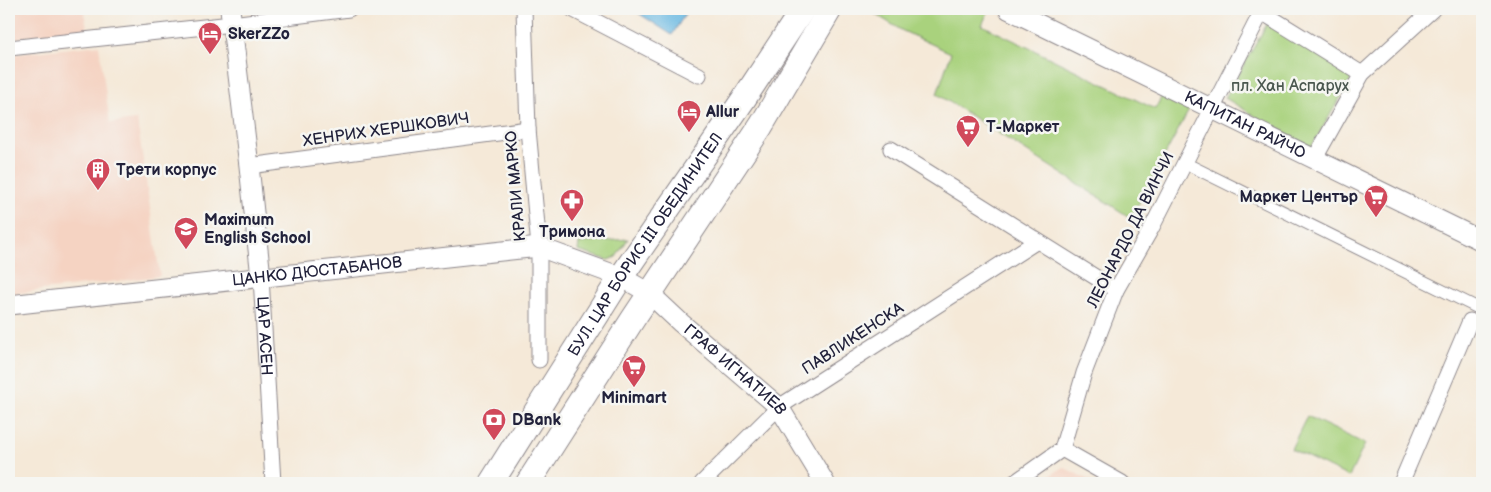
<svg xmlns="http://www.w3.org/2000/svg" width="1491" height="492" viewBox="0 0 1491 492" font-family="'Balsamiq Sans',sans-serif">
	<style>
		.built { fill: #f5d3c2 }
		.green { fill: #a9d27d; stroke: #667a5c }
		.water { fill: #67b8e2; stroke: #446d8e }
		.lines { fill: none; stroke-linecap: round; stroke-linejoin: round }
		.pedestrian-casing { stroke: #8c868a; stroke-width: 13 }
		.minor-casing { stroke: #8c868a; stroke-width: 17 }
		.tertiary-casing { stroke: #8c868a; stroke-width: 21 }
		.primary-casing { stroke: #8c868a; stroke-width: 26 }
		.pedestrian { stroke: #fff; stroke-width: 11 }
		.minor { stroke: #fff; stroke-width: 15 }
		.tertiary { stroke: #fff; stroke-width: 19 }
		.primary { stroke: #fff; stroke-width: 24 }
		.labels { text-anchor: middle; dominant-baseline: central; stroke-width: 5; stroke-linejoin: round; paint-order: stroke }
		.poi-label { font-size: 16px; font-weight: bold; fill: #22223b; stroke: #f6f6f2; text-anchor: start }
		.park-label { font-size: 16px; fill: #4a574f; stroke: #f6f6f2 }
		.street-label { font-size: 16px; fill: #22223b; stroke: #f6f6f2 }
	</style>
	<rect width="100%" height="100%" fill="#f6f6f2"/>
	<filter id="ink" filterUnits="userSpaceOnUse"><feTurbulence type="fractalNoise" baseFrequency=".02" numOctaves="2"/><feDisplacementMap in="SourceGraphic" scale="10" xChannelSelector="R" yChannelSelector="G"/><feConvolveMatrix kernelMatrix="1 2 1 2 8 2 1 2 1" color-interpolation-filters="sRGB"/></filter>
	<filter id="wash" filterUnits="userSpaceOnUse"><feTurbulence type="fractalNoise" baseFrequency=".0096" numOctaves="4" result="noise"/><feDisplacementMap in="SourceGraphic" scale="20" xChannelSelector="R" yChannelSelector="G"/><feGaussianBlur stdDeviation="1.12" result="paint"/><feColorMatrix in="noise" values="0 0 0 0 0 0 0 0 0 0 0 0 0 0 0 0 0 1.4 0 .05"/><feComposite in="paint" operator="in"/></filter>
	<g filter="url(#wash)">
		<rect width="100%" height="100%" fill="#f5e9d8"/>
		<path class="built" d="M9,9H84L87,29L9,39Z
			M99,45L110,123L137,120L160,276L9,294V55Z
			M1063,467L1095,483H1039Z"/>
		<path class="green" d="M867,9H981L988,12L982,25L1155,109L1162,96L1189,110L1131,218L937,94L951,53L901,30Z
			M1267,24L1355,73L1310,149L1225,98Z
			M628,239L616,257L608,260L578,251L579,243Z
			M1307,416L1365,444L1349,477L1291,449Z"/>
		<path class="water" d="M632,9H684L687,11L672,35Z"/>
	</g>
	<g filter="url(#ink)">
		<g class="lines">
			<defs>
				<path id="pedestrian" d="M1185,163L1482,310"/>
				<g id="minor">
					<path d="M524,9L528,129L539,247V360"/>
					<path d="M572,9L699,75"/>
					<path d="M1257,9L1362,74"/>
					<path d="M9,48L232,24L349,9"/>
					<path d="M891,149L1116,290"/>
					<path d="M1315,158L1362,74L1433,9"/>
					<path d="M249,166L528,129"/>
					<path id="s1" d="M261,277L273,483"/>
					<path d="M1062,449L1122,483"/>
					<path d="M702,483L779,407L1037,241"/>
					<path d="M1014,483L1062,449L1084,373L1116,290L1151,229L1263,9"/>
					<path d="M1401,483L1470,321"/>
				</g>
				<g id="tertiary">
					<path d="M230,9L249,166L261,277"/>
					<path id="s2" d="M1008,9L1482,241"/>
					<path id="s3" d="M9,305L539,247L621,277L649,293L681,323L779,407L825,483"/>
				</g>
				<g id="primary">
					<path id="s4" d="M491,483L621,277L743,100L803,9"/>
					<path d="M528,483L633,319L761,126L830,9"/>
				</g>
			</defs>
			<use href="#pedestrian" class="pedestrian-casing"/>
			<use href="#minor" class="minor-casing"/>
			<use href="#tertiary" class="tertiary-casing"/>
			<use href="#primary" class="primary-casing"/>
			<use href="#pedestrian" class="pedestrian"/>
			<use href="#minor" class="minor"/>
			<use href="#tertiary" class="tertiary"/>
			<use href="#primary" class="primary"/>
		</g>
	</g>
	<defs>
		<symbol id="hotel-pin" viewBox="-11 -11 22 30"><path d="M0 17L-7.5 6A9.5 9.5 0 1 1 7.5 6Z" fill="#d1495b" stroke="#f6f6f2"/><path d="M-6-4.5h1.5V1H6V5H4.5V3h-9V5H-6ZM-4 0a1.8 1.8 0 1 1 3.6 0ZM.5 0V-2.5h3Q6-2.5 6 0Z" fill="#fff"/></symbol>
		<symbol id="supermarket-pin" viewBox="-11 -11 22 30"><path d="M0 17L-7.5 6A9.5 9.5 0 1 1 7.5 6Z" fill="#d1495b" stroke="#f6f6f2"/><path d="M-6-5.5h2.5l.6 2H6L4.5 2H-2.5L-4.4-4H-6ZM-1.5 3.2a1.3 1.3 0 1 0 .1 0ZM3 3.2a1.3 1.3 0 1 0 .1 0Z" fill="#fff"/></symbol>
		<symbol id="building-pin" viewBox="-11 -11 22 30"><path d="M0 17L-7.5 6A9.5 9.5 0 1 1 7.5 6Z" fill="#d1495b" stroke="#f6f6f2"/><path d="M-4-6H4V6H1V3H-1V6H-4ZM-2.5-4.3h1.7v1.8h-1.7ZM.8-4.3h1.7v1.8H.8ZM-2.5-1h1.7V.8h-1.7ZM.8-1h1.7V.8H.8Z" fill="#fff"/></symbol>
		<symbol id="pharmacy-pin" viewBox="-11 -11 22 30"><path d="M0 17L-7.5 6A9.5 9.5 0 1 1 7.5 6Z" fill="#d1495b" stroke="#f6f6f2"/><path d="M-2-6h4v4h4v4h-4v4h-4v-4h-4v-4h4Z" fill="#fff"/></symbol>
		<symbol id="school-pin" viewBox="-11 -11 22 30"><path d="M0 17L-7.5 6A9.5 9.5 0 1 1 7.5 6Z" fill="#d1495b" stroke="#f6f6f2"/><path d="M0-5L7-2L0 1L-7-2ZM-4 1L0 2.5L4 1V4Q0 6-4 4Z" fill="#fff"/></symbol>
		<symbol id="bank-pin" viewBox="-11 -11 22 30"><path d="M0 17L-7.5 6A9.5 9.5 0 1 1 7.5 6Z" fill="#d1495b" stroke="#f6f6f2"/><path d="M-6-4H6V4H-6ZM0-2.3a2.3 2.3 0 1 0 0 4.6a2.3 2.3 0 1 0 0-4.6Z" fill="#fff"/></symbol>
	</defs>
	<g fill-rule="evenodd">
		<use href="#hotel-pin" x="196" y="20" width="28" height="38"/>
		<use href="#hotel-pin" x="675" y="98" width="28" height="38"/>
		<use href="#supermarket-pin" x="954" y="113" width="28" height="38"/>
		<use href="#building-pin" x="84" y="156" width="28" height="38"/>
		<use href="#supermarket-pin" x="1362" y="183" width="28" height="38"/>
		<use href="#pharmacy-pin" x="558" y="187" width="28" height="38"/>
		<use href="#school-pin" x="172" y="215" width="28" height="38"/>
		<use href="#supermarket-pin" x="620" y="353" width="28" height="38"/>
		<use href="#bank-pin" x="480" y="406" width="28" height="38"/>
	</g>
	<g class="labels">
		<g class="poi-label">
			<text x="228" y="34">SkerZZo</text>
			<text x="706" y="112">Allur</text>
			<text x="986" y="127">Т-Маркет</text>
			<text x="116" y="170">Трети корпус</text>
			<text x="1358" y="197" text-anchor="end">Маркет Център</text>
			<text x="204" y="220">Maximum<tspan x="204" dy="18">English School</tspan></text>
			<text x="572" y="232" text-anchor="middle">Тримона</text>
			<text x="634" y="398" text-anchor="middle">Minimart</text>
			<text x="512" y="420">DBank</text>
		</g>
		<g class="park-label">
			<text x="1290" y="86">пл. Хан Аспарух</text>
		</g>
		<g class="street-label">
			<text stroke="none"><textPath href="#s2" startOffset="264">КАПИТАН РАЙЧО</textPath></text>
			<text transform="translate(386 130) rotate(-8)">ХЕНРИХ ХЕРШКОВИЧ</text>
			<text transform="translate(516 186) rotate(-95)">КРАЛИ МАРКО</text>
			<text transform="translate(1131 230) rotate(-63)">ЛЕОНАРДО ДА ВИНЧИ</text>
			<text stroke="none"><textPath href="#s4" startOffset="284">БУЛ. ЦАР БОРИС III ОБЕДИНИТЕЛ</textPath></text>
			<text stroke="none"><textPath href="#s3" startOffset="310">ЦАНКО ДЮСТАБАНОВ</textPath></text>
			<text stroke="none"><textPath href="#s1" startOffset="59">ЦАР АСЕН</textPath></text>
			<text transform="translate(853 339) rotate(-33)">ПАВЛИКЕНСКА</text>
			<text stroke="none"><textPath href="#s3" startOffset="768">ГРАФ ИГНАТИЕВ</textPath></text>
		</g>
	</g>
	<rect width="1491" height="492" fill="none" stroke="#f6f6f2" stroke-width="30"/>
</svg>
